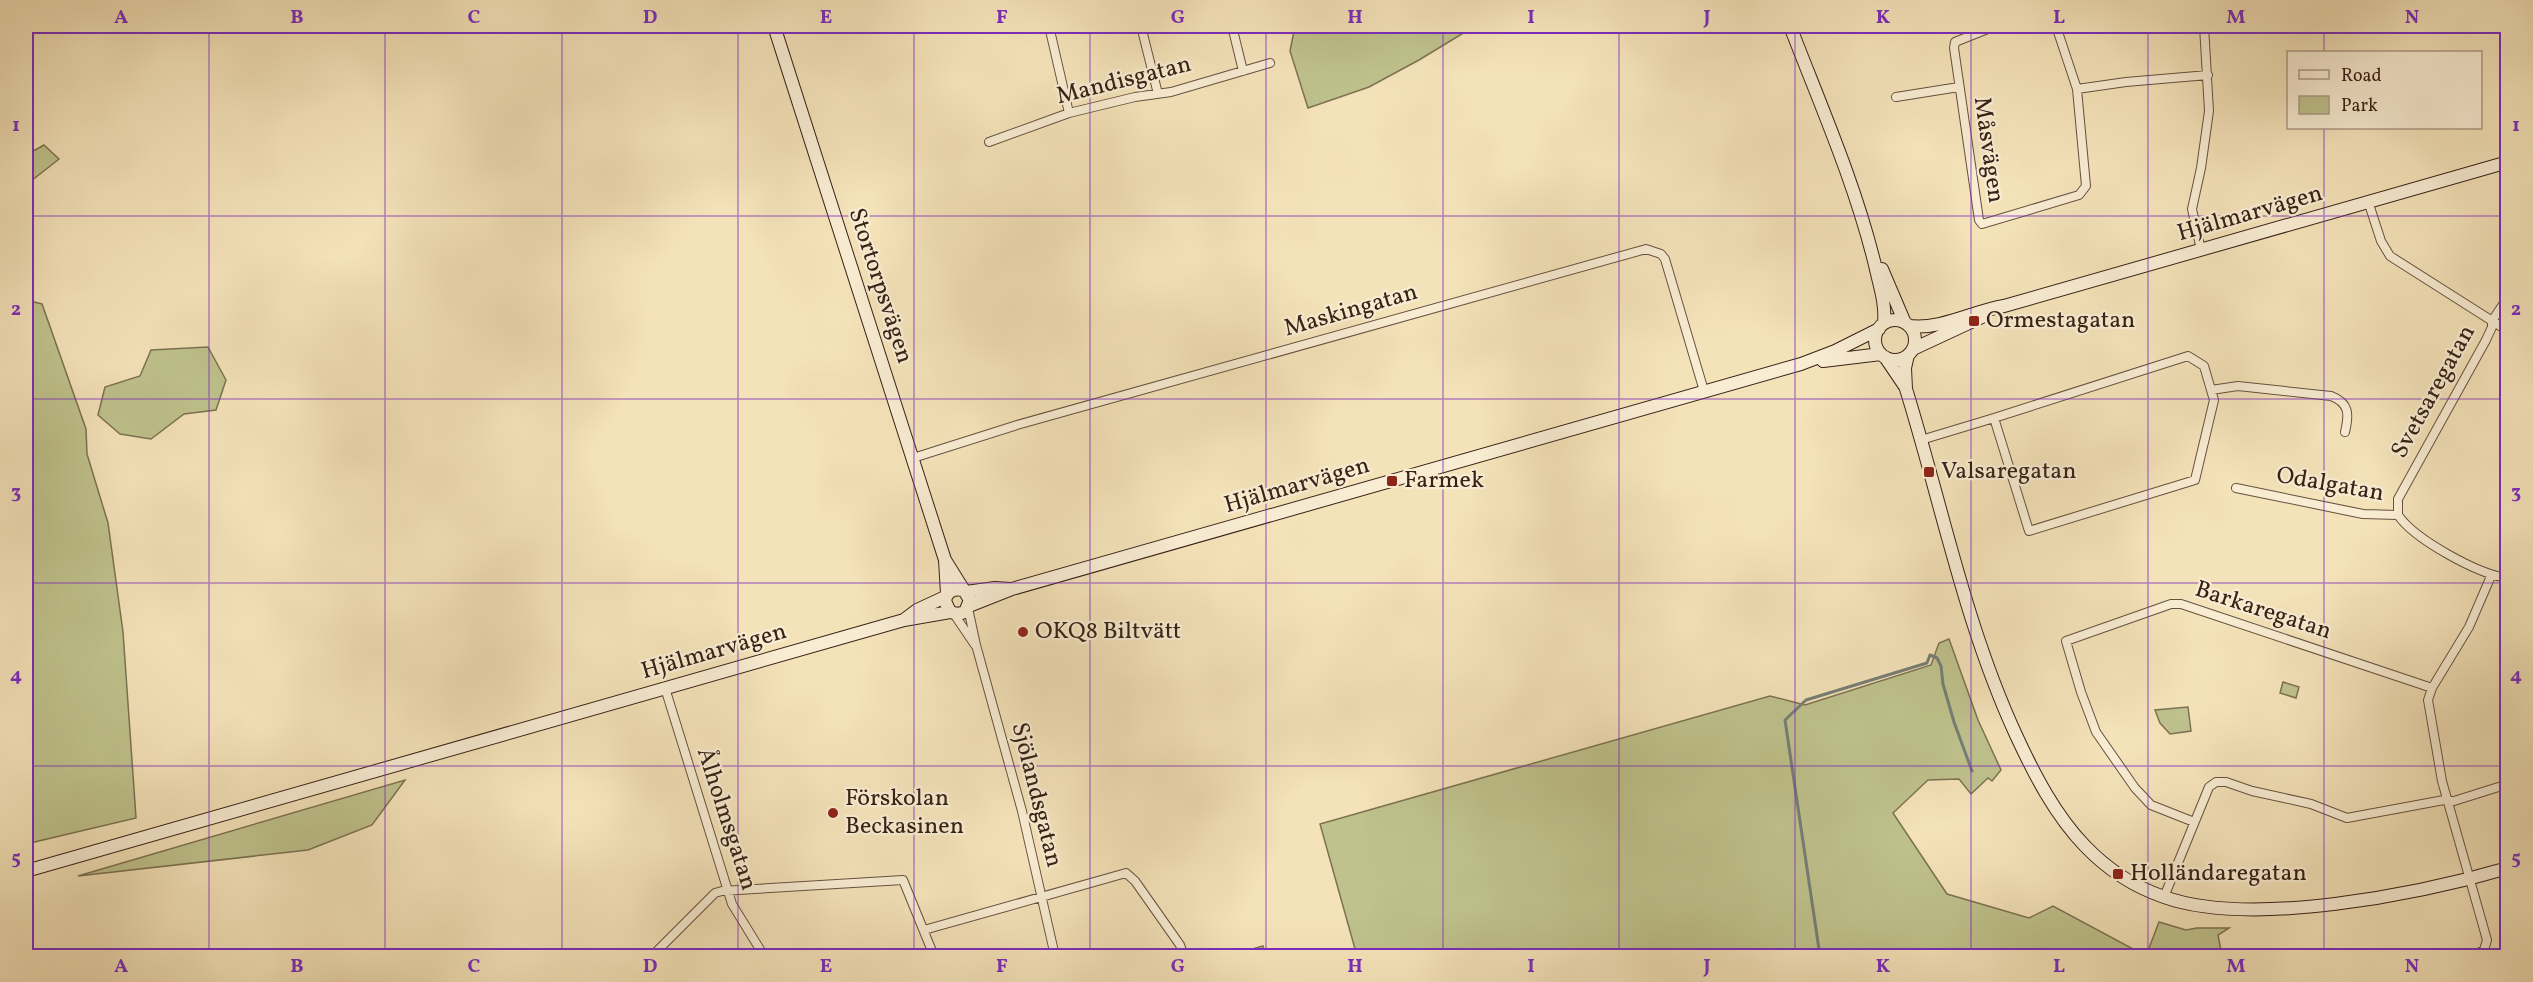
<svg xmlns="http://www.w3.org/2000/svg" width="2533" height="982" viewBox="0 0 2533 982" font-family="Vollkorn,serif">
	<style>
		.green { fill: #bfc28d; stroke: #7c7252; stroke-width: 1.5 }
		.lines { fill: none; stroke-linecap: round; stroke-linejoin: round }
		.stream { stroke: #757f75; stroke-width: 3 }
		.street-casing { stroke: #67513f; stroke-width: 10 }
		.secondary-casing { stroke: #382116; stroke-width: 14 }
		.street { stroke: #f8ecd2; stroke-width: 8 }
		.secondary { stroke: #f8ecd2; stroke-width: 12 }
		.grid { fill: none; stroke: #7b2cbf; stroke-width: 1.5; stroke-opacity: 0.55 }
		.poi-dot { fill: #8f2418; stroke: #f8ecd2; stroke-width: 2 }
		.labels { text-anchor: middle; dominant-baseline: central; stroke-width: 4.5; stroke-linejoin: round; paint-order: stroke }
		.street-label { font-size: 24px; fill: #382116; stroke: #f8ecd2 }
		.poi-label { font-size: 24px; fill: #382116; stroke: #f8ecd2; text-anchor: start }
		.neatline { fill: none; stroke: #7b2cbf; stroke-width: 2 }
		.grid-label { font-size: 20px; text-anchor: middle; font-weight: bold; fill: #7b2cbf }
	</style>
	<rect width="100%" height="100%" fill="#f4e2b9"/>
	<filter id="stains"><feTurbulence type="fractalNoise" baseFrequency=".00333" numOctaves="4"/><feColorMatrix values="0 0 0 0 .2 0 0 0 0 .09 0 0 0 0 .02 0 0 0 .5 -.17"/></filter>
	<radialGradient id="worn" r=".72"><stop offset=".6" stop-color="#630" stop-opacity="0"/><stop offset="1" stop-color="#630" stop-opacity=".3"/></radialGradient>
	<path class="green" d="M1295,26H1475L1419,60L1369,87L1308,108L1290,51Z
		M44,145L59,159L26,185V155Z
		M26,300L42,304L86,429L87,454L108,523L123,632L136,818L26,844Z
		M208,347L226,380L216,410L184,414L151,439L120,434L98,415L105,387L140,376L151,350Z
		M1949,639L1978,720L2001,770L1992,781L1988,778L1971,794L1959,779L1928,780L1893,813L1947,894L2029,918L2053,906L2146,956L2159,922L2186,930L2197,928H2229L2218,935L2222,956H1357L1320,824L1770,696L1805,705L1931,665L1939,643Z
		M2283,682L2299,687L2296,698L2280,693Z
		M2188,707L2191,731L2170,734L2160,723L2155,710Z
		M405,780L372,825L308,850L78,876Z
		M1263,946L1266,956H1228Z"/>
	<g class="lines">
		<path class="stream" d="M1820,956L1785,720L1806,700L1927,663L1930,655L1937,658L1941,666L1943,684L1954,722L1972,771"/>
		<defs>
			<path id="street" d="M1049,26L1069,113
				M1141,26L1158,94
				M1232,26L1243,71
				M1995,26L1955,42L1954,48L1979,220L1982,224L2079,195L2086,186L2077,89L2056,26
				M2077,89L2126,82L2208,75
				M1896,97L1959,87
				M989,142L1069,113L1135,97L1171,92L1270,63
				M2368,201L2381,241L2390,256L2508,331
				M2201,250L2192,209L2201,168L2209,111L2204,26
				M2211,390L2238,386L2331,396C2350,403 2349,415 2345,432
				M1921,440L1994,418L2029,531L2195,480L2214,400L2204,366L2188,356L1994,418
				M913,458L1017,425L1646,249L1661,254L1665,259L1704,391
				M2236,488L2363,514L2398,515C2414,539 2479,575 2508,578
				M2398,515V499L2486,340L2492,327V321L2508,297
				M968,608L976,645L1022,811L1055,956
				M954,614L975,645
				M665,688L732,904L764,956
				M2194,822L2151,805L2135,788L2096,732L2081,692L2066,641L2171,604H2181L2432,688
				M2164,897L2209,787L2216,782H2226L2252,791L2311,804L2347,818L2444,800L2454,801L2508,784
				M924,930L1126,873L1135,881L1180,945L1184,956
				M652,956L715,893L722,891L903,880L934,956
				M2473,956L2484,950L2487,940L2442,781L2428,700L2432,688L2469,627L2491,576"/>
			<path id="secondary" d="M774,26L945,560L947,594
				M1790,26C1820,104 1855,183 1875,265C1879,284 1886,303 1884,323
				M1882,269L1905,323
				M1875 340a20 20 0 1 1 40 0a20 20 0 1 1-40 0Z
				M1909,326C1941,330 1973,311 2004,306L2508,162
				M1913,349L1984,316
				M1908,355L1905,368L1906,389C1942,505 1965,625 2016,735C2034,774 2055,815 2085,846C2107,869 2135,887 2164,897C2251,928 2419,894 2508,868
				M1885,357L1906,388
				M1823,361L1881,354
				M945,560L970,600L965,612L958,614L950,612L945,601C946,592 953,588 963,590
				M966,592L995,588L1010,589
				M969,606L1012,589L1801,364L1835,351L1879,329
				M905,619L917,610L945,597
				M26,871L904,620L950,612"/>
		</defs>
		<use href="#street" class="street-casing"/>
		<use href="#secondary" class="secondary-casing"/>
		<use href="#street" class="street"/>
		<use href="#secondary" class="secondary"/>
	</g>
	<path class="grid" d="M209,26V956M385,26V956M562,26V956M738,26V956M914,26V956M1090,26V956M1266,26V956M1443,26V956M1619,26V956M1795,26V956M1971,26V956M2148,26V956M2324,26V52M2324,128V956M26,216H2508M26,399H2508M26,583H2508M26,766H2508"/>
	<g class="poi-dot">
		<rect x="1968" y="315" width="12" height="12" rx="3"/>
		<rect x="1923" y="466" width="12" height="12" rx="3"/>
		<rect x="1386" y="475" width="12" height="12" rx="3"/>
		<circle cx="1023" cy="632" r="6"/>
		<circle cx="833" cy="813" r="6"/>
		<rect x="2112" y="868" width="12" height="12" rx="3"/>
	</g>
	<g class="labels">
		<g class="street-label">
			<text transform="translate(1124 81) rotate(-14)">Mandisgatan</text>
			<text transform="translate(1988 150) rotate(82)">Måsvägen</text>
			<text transform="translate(2250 214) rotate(-16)">Hjälmarvägen</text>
			<text transform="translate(880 286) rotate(72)">Stortorpsvägen</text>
			<text transform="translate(1351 311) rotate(-16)">Maskingatan</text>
			<text transform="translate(2434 392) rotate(-61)">Svetsaregatan</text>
			<text transform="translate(2330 485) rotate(10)">Odalgatan</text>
			<text transform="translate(1297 486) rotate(-16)">Hjälmarvägen</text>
			<text transform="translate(2263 611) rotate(18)">Barkaregatan</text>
			<text transform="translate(714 652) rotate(-16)">Hjälmarvägen</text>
			<text transform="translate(1036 795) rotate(76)">Sjölandsgatan</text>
			<text transform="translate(726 819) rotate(72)">Ålholmsgatan</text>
		</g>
		<g class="poi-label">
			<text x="1986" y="321">Ormestagatan</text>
			<text x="1941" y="472">Valsaregatan</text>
			<text x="1404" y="481">Farmek</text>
			<text x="1035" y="632">OKQ8 Biltvätt</text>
			<text x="845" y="799">Förskolan<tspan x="845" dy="28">Beckasinen</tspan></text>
			<text x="2130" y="874">Holländaregatan</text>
		</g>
	</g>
	<rect width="2533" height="982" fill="none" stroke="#f4e2b9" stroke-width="66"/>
	<rect x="2287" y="51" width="195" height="78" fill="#f8ecd2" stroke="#ab9b87" stroke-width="1.5"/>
	<rect x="2299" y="70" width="30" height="9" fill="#f8ecd2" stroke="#ab9b87" stroke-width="1.5"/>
	<text x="2341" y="81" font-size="18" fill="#382116">Road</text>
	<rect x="2299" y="96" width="30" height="18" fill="#bfc28d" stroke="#ab9b87" stroke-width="1.5"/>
	<text x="2341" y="111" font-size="18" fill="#382116">Park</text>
	<rect x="33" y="33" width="2467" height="916" class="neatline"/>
	<g class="grid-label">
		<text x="121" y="23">A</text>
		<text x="297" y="23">B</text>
		<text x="474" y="23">C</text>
		<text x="650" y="23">D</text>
		<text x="826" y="23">E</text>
		<text x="1002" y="23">F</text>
		<text x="1178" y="23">G</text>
		<text x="1355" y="23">H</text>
		<text x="1531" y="23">I</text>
		<text x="1707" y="23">J</text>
		<text x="1883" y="23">K</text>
		<text x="2059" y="23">L</text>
		<text x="2236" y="23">M</text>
		<text x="2412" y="23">N</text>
		<text x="16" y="131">1</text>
		<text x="2516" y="131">1</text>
		<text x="16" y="315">2</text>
		<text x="2516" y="315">2</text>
		<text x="16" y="498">3</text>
		<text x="2516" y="498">3</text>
		<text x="16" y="681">4</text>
		<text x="2516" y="681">4</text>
		<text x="16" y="864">5</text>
		<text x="2516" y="864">5</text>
		<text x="121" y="972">A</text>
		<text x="297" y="972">B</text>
		<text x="474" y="972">C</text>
		<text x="650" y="972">D</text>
		<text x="826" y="972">E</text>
		<text x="1002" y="972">F</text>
		<text x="1178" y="972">G</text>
		<text x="1355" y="972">H</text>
		<text x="1531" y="972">I</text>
		<text x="1707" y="972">J</text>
		<text x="1883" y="972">K</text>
		<text x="2059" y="972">L</text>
		<text x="2236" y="972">M</text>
		<text x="2412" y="972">N</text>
	</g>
	<rect width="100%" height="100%" filter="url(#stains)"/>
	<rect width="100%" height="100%" fill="url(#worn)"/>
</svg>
